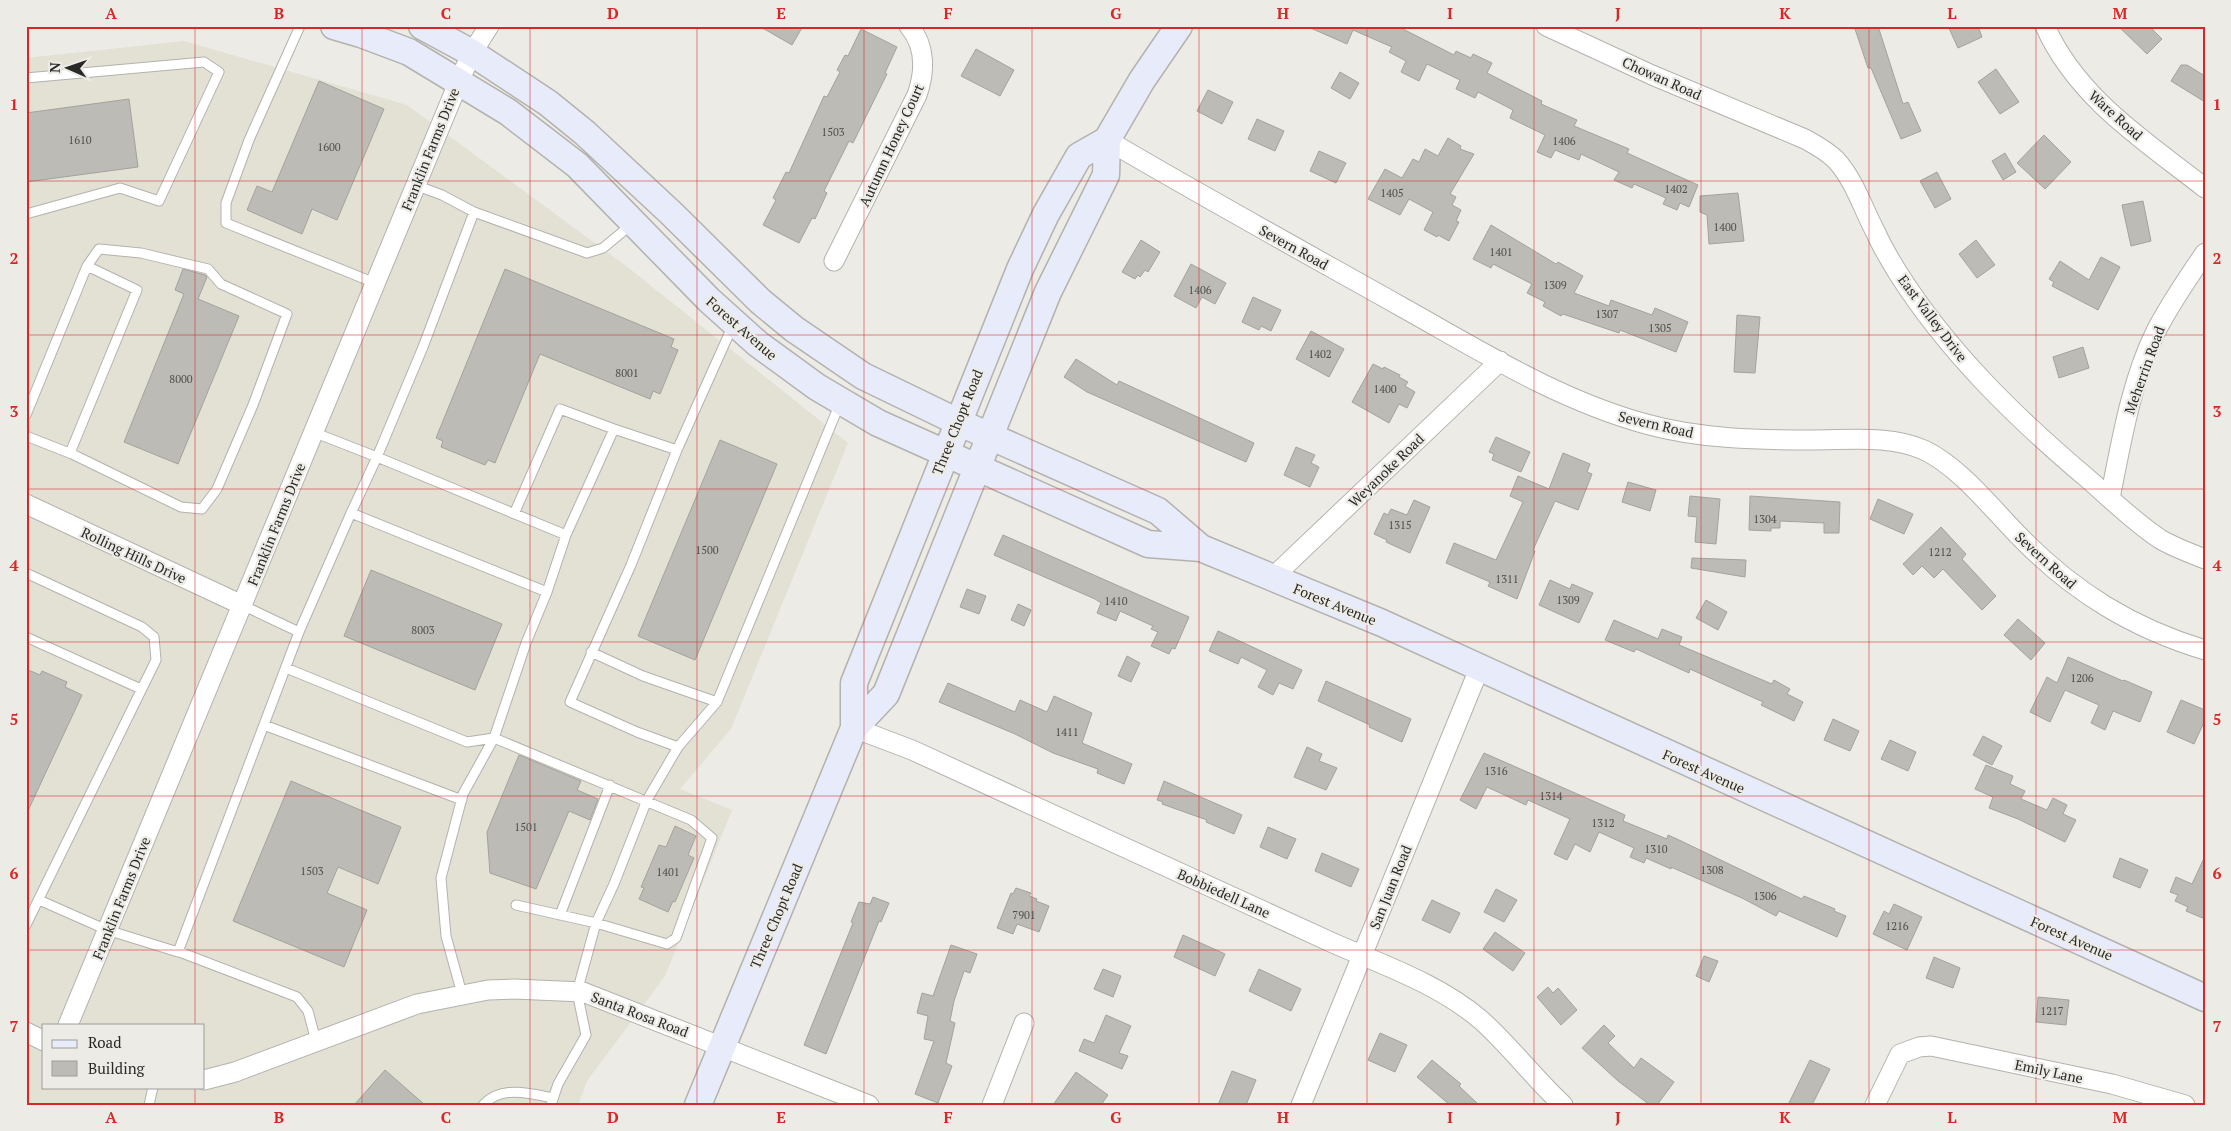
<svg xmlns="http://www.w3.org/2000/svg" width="2231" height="1131" viewBox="0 0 2231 1131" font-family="'PT Serif',serif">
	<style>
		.built { fill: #e3e0d4; fill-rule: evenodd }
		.building { fill: #bcbbb6; stroke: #a3a29d }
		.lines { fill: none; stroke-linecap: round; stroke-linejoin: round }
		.lane-casing { stroke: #b3b2ad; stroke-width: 11 }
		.street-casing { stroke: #b3b2ad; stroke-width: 21 }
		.secondary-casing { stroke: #b3b2ad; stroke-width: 29 }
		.lane { stroke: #fff; stroke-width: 9 }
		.street { stroke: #fff; stroke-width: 19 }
		.secondary { stroke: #e8ebfa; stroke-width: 26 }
		.grid { fill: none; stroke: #d62828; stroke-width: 1; stroke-opacity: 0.55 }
		.labels { text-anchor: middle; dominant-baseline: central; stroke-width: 4.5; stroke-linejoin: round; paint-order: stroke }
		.number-label { font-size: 11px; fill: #4e4e4b }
		.street-label { font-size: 14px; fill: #292927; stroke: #ecebe6 }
		.neatline { fill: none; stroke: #d62828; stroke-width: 2 }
		.grid-label { font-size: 16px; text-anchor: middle; font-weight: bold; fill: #d62828 }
	</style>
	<rect width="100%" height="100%" fill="#ecebe6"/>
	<path class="built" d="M184,41L407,105L630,269L848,443L731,729L680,789L732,810L665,976L587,1081L578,1105H26V58ZM44,1025H204V1087H44Z"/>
	<path class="building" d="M759,26H803L792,45Z
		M1306,26H1397L1454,55L1456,51L1471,58L1473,54L1492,63L1487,73L1542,101L1541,104L1577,120L1574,126L1629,149L1627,153L1698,185L1689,207L1680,203L1677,210L1663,204L1666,198L1634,184L1632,188L1614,180L1619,172L1581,154L1579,160L1555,150L1551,158L1537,152L1545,135L1510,118L1513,110L1478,92L1475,98L1456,89L1460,80L1427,64L1419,81L1401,72L1406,61L1389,52L1392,47L1353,30L1347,44Z
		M1854,26H1878L1903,104L1908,102L1921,131L1901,139L1871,68H1868Z
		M1948,26H1978L1982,37L1958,48Z
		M2118,26H2149L2162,39L2147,54Z
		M861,29L897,47L885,73L887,74L853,143L849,141L824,191L827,193L815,219L812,218L799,243L763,225L776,200L773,198L786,172L789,173L824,96L827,97L840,72L837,70L845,55L848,56Z
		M976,49L1014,70L1000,96L961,76Z
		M2181,65H2187L2205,76V102L2171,81Z
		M1996,69L2019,102L2000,114L1978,82Z
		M1340,72L1359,83L1350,99L1331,88Z
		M319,81L384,109L337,220L312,209L302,234L247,210L257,186L272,192Z
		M1208,90L1233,102L1222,124L1197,111Z
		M129,99L138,167L26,182V113Z
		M1257,119L1284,131L1275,151L1248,139Z
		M2044,135L2071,162L2045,189L2017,163Z
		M1448,138L1461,146L1460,149L1474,154L1450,194L1456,197L1452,205L1461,210L1456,221L1459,222L1449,241L1438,235L1437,237L1424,230L1433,212L1409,199L1400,215L1368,199L1385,169L1402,178L1413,159L1419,162L1425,149L1438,156Z
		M1319,151L1346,163L1336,183L1310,171Z
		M2005,153L2016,172L2003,180L1992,161Z
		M1937,172L1951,199L1935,208L1920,181Z
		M1738,193L1744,241L1709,244L1707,215L1700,212V196Z
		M2143,201L2151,241L2131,246L2122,205Z
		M1491,225L1556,264L1558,262L1583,276L1574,293L1609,306L1611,300L1652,315L1655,308L1688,322L1676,352L1620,330L1619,333L1563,314L1561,316L1543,306L1545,302L1527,293L1532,284L1493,264L1491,268L1473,259Z
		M1141,240L1160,252L1148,272L1145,270L1140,277L1138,275L1135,279L1122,272Z
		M1976,240L1995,265L1977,278L1959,254Z
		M2101,257L2120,267L2098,310L2052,286L2054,282L2049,279L2060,261L2089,280Z
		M1191,264L1226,283L1215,304L1202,297L1196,308L1174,296Z
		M183,269L205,275L207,277L198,299L239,316L178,464L124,442L184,294L175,290Z
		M505,269L674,339L671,347L678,350L660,394L653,391L650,399L540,354L495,463L488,460L485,465L441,447L443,441L436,438Z
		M1253,297L1281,310L1271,331L1261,326L1259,330L1242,322Z
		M1737,315L1760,317L1755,373L1734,372Z
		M1311,331L1344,349L1329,377L1296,359Z
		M2083,347L2089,368L2059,378L2053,357Z
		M1076,359L1117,385L1119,381L1254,443L1246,462L1087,392L1064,377Z
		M1373,364L1383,369L1384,367L1400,375L1399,377L1408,382L1405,386L1415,392L1407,408L1399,404L1389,423L1352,402Z
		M1496,437L1530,452L1521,472L1492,460L1494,454L1489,452Z
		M720,440L777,464L695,660L638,636Z
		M1296,447L1315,455L1311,463L1319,467L1310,487L1284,475Z
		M1563,453L1590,464L1587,472L1592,474L1578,510L1555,501L1533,550L1535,551L1517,599L1488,586L1490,582L1446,563L1454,543L1496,560L1523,502L1510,496L1518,476L1549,489Z
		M1628,482L1656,490L1650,511L1622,502Z
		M1690,496L1720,499L1716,544L1695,542L1697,517L1688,516Z
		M1750,496L1840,502L1839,533H1824V523L1780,521V528H1771V531L1749,530Z
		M1878,499L1913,514L1904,534L1870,519Z
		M1414,500L1430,507L1410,553L1386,542L1387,540L1374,534L1384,513L1388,515L1391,509L1407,515Z
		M1941,527L1966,554L1962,559L1996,596L1982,610L1943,569L1934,578L1922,566L1913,575L1903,564Z
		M1003,535L1189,617L1175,649L1172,648L1169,654L1151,646L1158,632L1151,629L1153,626L1120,611L1116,621L1097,613L1101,603L1095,599L994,555Z
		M1692,558L1746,560L1745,577L1691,568Z
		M371,570L502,624L475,690L344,636Z
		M1550,580L1570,589L1572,584L1593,593L1579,623L1539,605Z
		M967,589L986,596L979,614L960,607Z
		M1706,600L1727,612L1718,630L1696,618Z
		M1018,604L1031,610L1024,626L1011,620Z
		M2018,619L2045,643L2031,660L2004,635Z
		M1614,620L1658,639L1662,629L1682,637L1679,645L1772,684L1774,680L1790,689L1787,694L1803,702L1794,721L1761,705L1763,702L1690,669L1689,673L1636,649L1634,652L1605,640Z
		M1218,631L1302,670L1293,689L1279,683L1273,695L1258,687L1267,670L1241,657L1238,664L1209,651Z
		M1127,656L1140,663L1131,682L1118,676Z
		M2068,657L2123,681L2124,680L2152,692L2140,722L2113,711L2105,730L2091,723L2099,705L2065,690L2050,722L2030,712L2047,677L2057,683Z
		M26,669L40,675L42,671L67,682L65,687L82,695L26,815Z
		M1326,681L1411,719L1402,742L1369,727L1370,725L1318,701Z
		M948,683L1015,712L1020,700L1047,712L1054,696L1092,713L1082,743L1132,764L1124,784L1097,773L1098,769L1053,753L1015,734L939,702Z
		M2181,700L2205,710V720L2194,744L2167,732Z
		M1833,719L1859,731L1850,751L1824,740Z
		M1983,736L2002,746L1992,765L1973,755Z
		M1890,740L1916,752L1908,771L1881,759Z
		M1307,747L1322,754L1319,761L1337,768L1326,790L1294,777Z
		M1484,753L1625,815L1623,821L1667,839L1668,835L1679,840L1802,899L1804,896L1835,909L1834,911L1846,916L1837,937L1779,911L1776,916L1742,898L1671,867V869L1646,858L1644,863L1630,857L1634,848L1599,832L1590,852L1575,844L1567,860L1554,854L1570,819L1528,800L1526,805L1487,787L1476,809L1460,800Z
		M519,755L581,781L577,790L598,799L590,820L569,811L536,889L490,873L487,832Z
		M1986,765L2013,776L2010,784L2025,791L2021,799L2047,810L2053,798L2067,805L2063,814L2076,820L2065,842L2018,819L1989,808L1993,797L1975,789Z
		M291,781L401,827L378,884L338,867L327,893L367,910L344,967L233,921Z
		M1164,781L1242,815L1234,834L1206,822L1207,820L1162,804L1163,802L1157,800Z
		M675,826L696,836L688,855L694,858L675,902L673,901L668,912L639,899L644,888L641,887L659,845L666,847Z
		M1268,827L1296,839L1287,859L1260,847Z
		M1322,853L1359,869L1351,887L1315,871Z
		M2205,856V919L2186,911L2188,907L2175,901L2178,895L2170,892L2176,877L2192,884Z
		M2120,858L2148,870L2140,888L2113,877Z
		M1016,888L1031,893L1029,896L1037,899L1036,901L1049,906L1039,932L1017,924L1013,934L997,928L1011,893L1013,894Z
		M1496,889L1517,900L1504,922L1484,912Z
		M873,897L889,903L881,922L879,921L826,1054L804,1045L853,923L851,922L859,902L870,904Z
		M1432,900L1460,913L1450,933L1422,920Z
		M1894,904L1922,917L1907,950L1873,934L1884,911L1889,914Z
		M1495,932L1525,953L1513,971L1483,949Z
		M1183,935L1225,954L1215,976L1174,957Z
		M951,945L977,954L970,973L964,971L954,1001L950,1021L955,1023L946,1063L952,1066L938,1103L915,1094L934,1041L924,1039L928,1016L917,1013L922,993L933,996Z
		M1704,956L1718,961L1709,982L1696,976Z
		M1934,957L1960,968L1953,988L1926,978Z
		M1103,969L1121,976L1113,997L1094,989Z
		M1259,969L1301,989L1291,1011L1249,991Z
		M1548,987L1553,993L1558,988L1577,1010L1561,1025L1537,997Z
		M2038,997L2069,1000L2066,1025L2036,1022Z
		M1106,1015L1131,1026L1119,1053L1128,1056L1122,1069L1079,1051L1084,1039L1094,1043Z
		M1604,1025L1615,1036L1608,1043L1634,1068L1641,1058L1674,1082L1657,1105H1650L1618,1081L1582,1048Z
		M1380,1033L1407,1045L1395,1072L1368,1060Z
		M1432,1060L1461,1084L1459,1086L1479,1105H1450L1417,1077Z
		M1810,1060L1830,1069L1812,1105H1788Z
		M385,1070L425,1105H354Z
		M1232,1071L1256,1080L1246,1105H1218Z
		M1076,1072L1108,1095L1101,1105H1053Z"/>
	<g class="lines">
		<defs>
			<path id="lane" d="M300,26L249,140L226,203V223L375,283
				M26,78L204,62L219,72L159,201L120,188L26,214
				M474,212L587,253L603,248L632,224
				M26,415L87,266L99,249L141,253L208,269L221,284L287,314L253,405L217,489L202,509L181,507L72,454L26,436
				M313,432L377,457L423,347L474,212L442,195L415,185
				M70,453L137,290L87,266
				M514,514L560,409L614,429
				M26,573L142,627L154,637L156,660L26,925
				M547,592L566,535
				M242,605L299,632L351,513
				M26,637L141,689
				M591,652L643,676L717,702
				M286,668L467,742L494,738
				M264,725L462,800
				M678,747L717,702L840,403
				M39,900L107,930L178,952L299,632
				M516,905L596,923L667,944L676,938L712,838L691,820L494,738L526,643L547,592L351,513L377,457L566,535L614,429L677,450L733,325
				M560,915L610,785
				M177,951L297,997L308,1011L316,1041
				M462,994L446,936L441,878L463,794L494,738
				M149,1105L153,1087
				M483,1105C501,1085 530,1093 553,1098
				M551,1105L558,1084L586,1035L577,992L596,923L614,884L647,800L678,747L637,732L570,702L631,565L677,450"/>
			<path id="street" d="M1546,26L1652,75L1805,139C1816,145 1827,151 1836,160C1855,181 1863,209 1876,233C1882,247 1890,260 1898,273C1948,352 2016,418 2087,478C2110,498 2134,522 2160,539C2173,547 2190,553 2205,559
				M2045,26C2077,98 2145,141 2205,188
				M1107,140C1204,197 1302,251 1400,306C1479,350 1558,400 1646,424C1700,439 1758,440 1813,440C1849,440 1891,435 1924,450C1960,467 1993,510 2021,538C2074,592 2132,628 2205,650
				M834,261L917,95C925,72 926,46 909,26
				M2110,498C2121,444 2131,381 2156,331C2170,304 2187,279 2205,253
				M26,504L242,605
				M1271,579L1500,361
				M854,728L912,750L1333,943C1383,965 1439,984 1481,1020C1510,1046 1534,1078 1563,1105
				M68,1025L459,81L472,53L489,26
				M26,1032L44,1041
				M204,1080L235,1072L417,1004L488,990L514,989L583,992L869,1105
				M992,1105L1024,1023
				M1301,1105L1479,669
				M1875,1105L1900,1054L1919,1047L1931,1046L2112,1084L2185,1105"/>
			<path id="secondary" d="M334,26L361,34L409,52L508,112L577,165L709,300L758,344L817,387L878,423L1148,544L1201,548
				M422,26L472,53L548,103L585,133L672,214L760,301L794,329L863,376L958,422L1158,511L1201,548L1382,623L2205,998
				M854,728V683L1020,269L1046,214L1079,156L1107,140
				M698,1105L854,728L886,694L1048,292L1106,175L1107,140L1142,80L1179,26"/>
		</defs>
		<use href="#lane" class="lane-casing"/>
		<use href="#street" class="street-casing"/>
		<use href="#secondary" class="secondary-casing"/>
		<use href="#lane" class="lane"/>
		<use href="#street" class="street"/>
		<use href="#secondary" class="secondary"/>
	</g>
	<path class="grid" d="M195,26V1025M362,26V1105M530,26V1105M697,26V1105M864,26V1105M1032,26V1105M1199,26V1105M1367,26V1105M1534,26V1105M1701,26V1105M1869,26V1105M2036,26V1105M26,181H2205M26,335H2205M26,489H2205M26,642H2205M26,796H2205M26,950H2205M195,1087V1105"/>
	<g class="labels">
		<g class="number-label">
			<text x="833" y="132">1503</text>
			<text x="80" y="140">1610</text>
			<text x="1564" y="141">1406</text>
			<text x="329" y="147">1600</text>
			<text x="1676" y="189">1402</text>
			<text x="1392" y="193">1405</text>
			<text x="1725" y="227">1400</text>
			<text x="1501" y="252">1401</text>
			<text x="1555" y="285">1309</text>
			<text x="1200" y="290">1406</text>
			<text x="1607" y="314">1307</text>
			<text x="1660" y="328">1305</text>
			<text x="1320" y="354">1402</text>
			<text x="627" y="373">8001</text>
			<text x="181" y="379">8000</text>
			<text x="1385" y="389">1400</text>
			<text x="1765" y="519">1304</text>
			<text x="1400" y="525">1315</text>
			<text x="707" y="550">1500</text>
			<text x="1940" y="552">1212</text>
			<text x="1507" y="579">1311</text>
			<text x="1568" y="600">1309</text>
			<text x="1116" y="601">1410</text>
			<text x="423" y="630">8003</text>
			<text x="2082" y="678">1206</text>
			<text x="1067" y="732">1411</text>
			<text x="1496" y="771">1316</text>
			<text x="1551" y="796">1314</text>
			<text x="1603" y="823">1312</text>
			<text x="526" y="827">1501</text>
			<text x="1656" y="849">1310</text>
			<text x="1712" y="870">1308</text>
			<text x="312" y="871">1503</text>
			<text x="668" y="872">1401</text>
			<text x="1765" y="896">1306</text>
			<text x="1024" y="915">7901</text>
			<text x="1897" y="926">1216</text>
			<text x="2052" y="1011">1217</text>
		</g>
		<g class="street-label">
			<text transform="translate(1662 78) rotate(24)">Chowan Road</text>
			<text transform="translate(2116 115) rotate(42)">Ware Road</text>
			<text transform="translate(891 145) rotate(-65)">Autumn Honey Court</text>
			<text transform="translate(430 149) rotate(-68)">Franklin Farms Drive</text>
			<text transform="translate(1294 247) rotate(29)">Severn Road</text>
			<text transform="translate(1933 318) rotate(53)">East Valley Drive</text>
			<text transform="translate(742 328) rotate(41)">Forest Avenue</text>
			<text transform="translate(2144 370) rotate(-70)">Meherrin Road</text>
			<text transform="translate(957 422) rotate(-68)">Three Chopt Road</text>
			<text transform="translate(1656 424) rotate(13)">Severn Road</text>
			<text transform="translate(1386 470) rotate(-44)">Weyanoke Road</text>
			<text transform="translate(276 524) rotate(-68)">Franklin Farms Drive</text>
			<text transform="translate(134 555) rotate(25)">Rolling Hills Drive</text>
			<text transform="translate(2046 560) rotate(42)">Severn Road</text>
			<text transform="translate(1335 604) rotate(22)">Forest Avenue</text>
			<text transform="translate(1704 771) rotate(24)">Forest Avenue</text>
			<text transform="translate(1390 887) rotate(-68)">San Juan Road</text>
			<text transform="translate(1224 893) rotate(24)">Bobbiedell Lane</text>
			<text transform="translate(121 898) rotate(-68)">Franklin Farms Drive</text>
			<text transform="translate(776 916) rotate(-67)">Three Chopt Road</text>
			<text transform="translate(2072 938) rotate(24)">Forest Avenue</text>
			<text transform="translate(640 1014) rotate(21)">Santa Rosa Road</text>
			<text transform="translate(2049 1071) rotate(12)">Emily Lane</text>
		</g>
	</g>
	<rect width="2231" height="1131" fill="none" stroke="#ecebe6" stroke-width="55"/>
	<rect x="42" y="1024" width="162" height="65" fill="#ecebe6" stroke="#9e9d9a"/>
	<rect x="52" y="1040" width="25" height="8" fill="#e8ebfa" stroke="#9e9d9a"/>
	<text x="88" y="1048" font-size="15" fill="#292927">Road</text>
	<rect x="52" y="1061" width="25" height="15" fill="#bcbbb6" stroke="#9e9d9a"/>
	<text x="88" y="1074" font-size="15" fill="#292927">Building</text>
	<g transform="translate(68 68) rotate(272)" stroke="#ecebe6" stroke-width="4" paint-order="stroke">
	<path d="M0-4L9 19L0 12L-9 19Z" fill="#292927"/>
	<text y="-8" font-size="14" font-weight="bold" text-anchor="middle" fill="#292927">N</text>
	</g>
	<rect x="28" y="28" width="2176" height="1076" class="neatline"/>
	<g class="grid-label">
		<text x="111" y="19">A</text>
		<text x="279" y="19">B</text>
		<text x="446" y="19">C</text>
		<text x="613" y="19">D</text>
		<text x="781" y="19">E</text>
		<text x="948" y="19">F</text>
		<text x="1116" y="19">G</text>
		<text x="1283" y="19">H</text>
		<text x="1450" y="19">I</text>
		<text x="1618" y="19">J</text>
		<text x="1785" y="19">K</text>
		<text x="1952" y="19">L</text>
		<text x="2120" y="19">M</text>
		<text x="14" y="110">1</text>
		<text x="2217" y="110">1</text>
		<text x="14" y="264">2</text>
		<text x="2217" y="264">2</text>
		<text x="14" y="417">3</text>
		<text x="2217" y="417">3</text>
		<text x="14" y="571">4</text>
		<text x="2217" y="571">4</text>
		<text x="14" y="725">5</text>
		<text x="2217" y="725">5</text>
		<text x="14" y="879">6</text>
		<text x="2217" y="879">6</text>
		<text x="14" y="1032">7</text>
		<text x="2217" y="1032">7</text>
		<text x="111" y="1123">A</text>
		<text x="279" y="1123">B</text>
		<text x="446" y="1123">C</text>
		<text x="613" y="1123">D</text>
		<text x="781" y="1123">E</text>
		<text x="948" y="1123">F</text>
		<text x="1116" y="1123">G</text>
		<text x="1283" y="1123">H</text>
		<text x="1450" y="1123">I</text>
		<text x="1618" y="1123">J</text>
		<text x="1785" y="1123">K</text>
		<text x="1952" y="1123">L</text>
		<text x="2120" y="1123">M</text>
	</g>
</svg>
